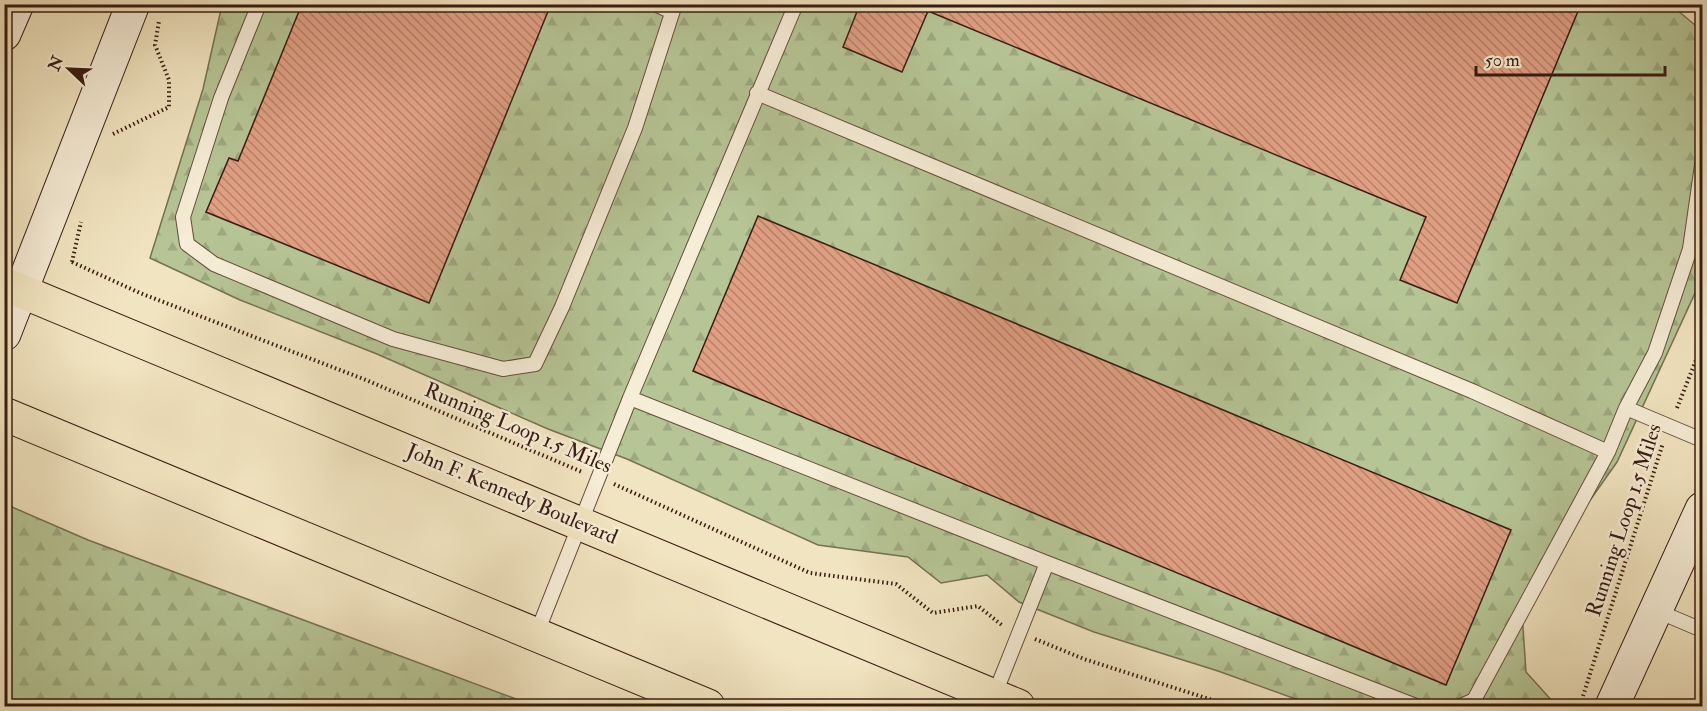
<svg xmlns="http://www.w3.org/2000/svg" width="1707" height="711" viewBox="0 0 1707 711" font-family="'IM FELL Double Pica',serif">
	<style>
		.forest { fill: url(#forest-firs); stroke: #777053; stroke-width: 1.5 }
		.building { fill: url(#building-back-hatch); stroke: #381c10; stroke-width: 1.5 }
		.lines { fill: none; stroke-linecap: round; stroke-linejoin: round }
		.lane-casing { stroke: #664e3c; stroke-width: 16 }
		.secondary-casing { stroke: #381c10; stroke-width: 35 }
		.primary-casing { stroke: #381c10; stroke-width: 35 }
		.path { stroke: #381c10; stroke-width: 4; stroke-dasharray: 1.5 3; stroke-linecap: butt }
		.lane { stroke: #f6edd6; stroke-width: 14 }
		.secondary { stroke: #f6edd6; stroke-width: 33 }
		.primary { stroke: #f1e4c0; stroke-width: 33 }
		.labels { text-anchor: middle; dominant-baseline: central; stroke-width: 5; stroke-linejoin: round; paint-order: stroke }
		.street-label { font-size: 21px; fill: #381c10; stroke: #f6edd6 }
	</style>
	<defs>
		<pattern id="forest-firs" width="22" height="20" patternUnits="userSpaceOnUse" patternTransform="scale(1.5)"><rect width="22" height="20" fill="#b6c596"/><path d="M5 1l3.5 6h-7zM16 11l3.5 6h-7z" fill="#9da980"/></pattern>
		<pattern id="building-back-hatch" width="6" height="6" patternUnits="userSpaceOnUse" patternTransform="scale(1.5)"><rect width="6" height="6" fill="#e09f83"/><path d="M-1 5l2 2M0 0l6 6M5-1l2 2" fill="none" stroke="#b7816a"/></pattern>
	</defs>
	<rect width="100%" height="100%" fill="#f1e4c0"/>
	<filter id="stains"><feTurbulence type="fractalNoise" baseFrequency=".00333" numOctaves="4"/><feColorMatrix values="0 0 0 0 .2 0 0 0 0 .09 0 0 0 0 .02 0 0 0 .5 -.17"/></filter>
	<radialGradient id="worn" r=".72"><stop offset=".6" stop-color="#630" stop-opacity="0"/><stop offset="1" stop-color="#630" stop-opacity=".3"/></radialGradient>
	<path class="forest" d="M1670,4L1702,31V278L1617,462L1567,533L1522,613L1526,672L1554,703V706H1315L1218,671L1094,632L1019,602L987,575L941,583L908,557L818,545L627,459L548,429L377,354L240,300L150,258L203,89L222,5Z
		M5,504L88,540L535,706H5Z"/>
	<path class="building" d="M302,4H551L429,303L206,212L229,158L238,161Z
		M860,4H1581L1457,303L1400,280L1426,217L928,11L902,72L843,47Z
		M758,216L1511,530L1446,685L693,371Z"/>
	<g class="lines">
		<defs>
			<path id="lane" d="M259,4L221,98L183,217L187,244L214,264L393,339L503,369L535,364L562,307L635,128L675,4
				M655,4L672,12
				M796,4L630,398L1047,563L994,696
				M757,93L1472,391L1608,452
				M1626,408L1702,440
				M1047,563L1416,706
				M1655,610L1702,630
				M536,635L630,398
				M1461,706L1474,700L1608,452L1626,408L1655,353L1690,249L1702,165"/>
			<path id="secondary" d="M4,34L17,4
				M4,334L133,4
				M1612,706L1702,509"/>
			<path id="primary" d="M4,284L1018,706
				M4,414L708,706"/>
		</defs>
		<use href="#lane" class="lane-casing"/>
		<use href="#secondary" class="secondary-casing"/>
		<use href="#primary" class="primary-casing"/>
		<path class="path" d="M113,134L169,107V80L155,45L159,21
			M72,262L140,293L366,380L582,472
			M72,262L81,222
			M1677,408L1702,345
			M614,484L810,573L896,584L933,613L978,606L1003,626
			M1035,639L1084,659L1231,706
			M1583,696L1663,443"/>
		<use href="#lane" class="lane"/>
		<use href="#secondary" class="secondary"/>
		<use href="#primary" class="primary"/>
	</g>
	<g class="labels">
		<g class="street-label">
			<text transform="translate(518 428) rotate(23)">Running Loop 1.5 Miles</text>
			<text transform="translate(512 494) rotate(23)">John F. Kennedy Boulevard</text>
			<text transform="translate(1624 520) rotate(-72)">Running Loop 1.5 Miles</text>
		</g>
	</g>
	<rect width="1707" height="711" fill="none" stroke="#f1e4c0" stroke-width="24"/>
	<rect x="6" y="6" width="1695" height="699" fill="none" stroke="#381c10" stroke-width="3"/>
	<rect x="12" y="12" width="1683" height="687" fill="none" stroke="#381c10" stroke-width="1.5"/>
	<g transform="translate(69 69) rotate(293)" stroke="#f6edd6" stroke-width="4.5" paint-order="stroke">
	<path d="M0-4.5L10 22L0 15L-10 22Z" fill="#381c10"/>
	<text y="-9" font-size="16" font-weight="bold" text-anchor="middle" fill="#381c10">N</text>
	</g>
	<path d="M1476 66v9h189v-9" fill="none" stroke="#381c10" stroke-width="3"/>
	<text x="1485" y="66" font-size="18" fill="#381c10" stroke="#f6edd6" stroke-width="4.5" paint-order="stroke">50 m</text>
	<rect width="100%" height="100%" filter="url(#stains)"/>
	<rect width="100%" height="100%" fill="url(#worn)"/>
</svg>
